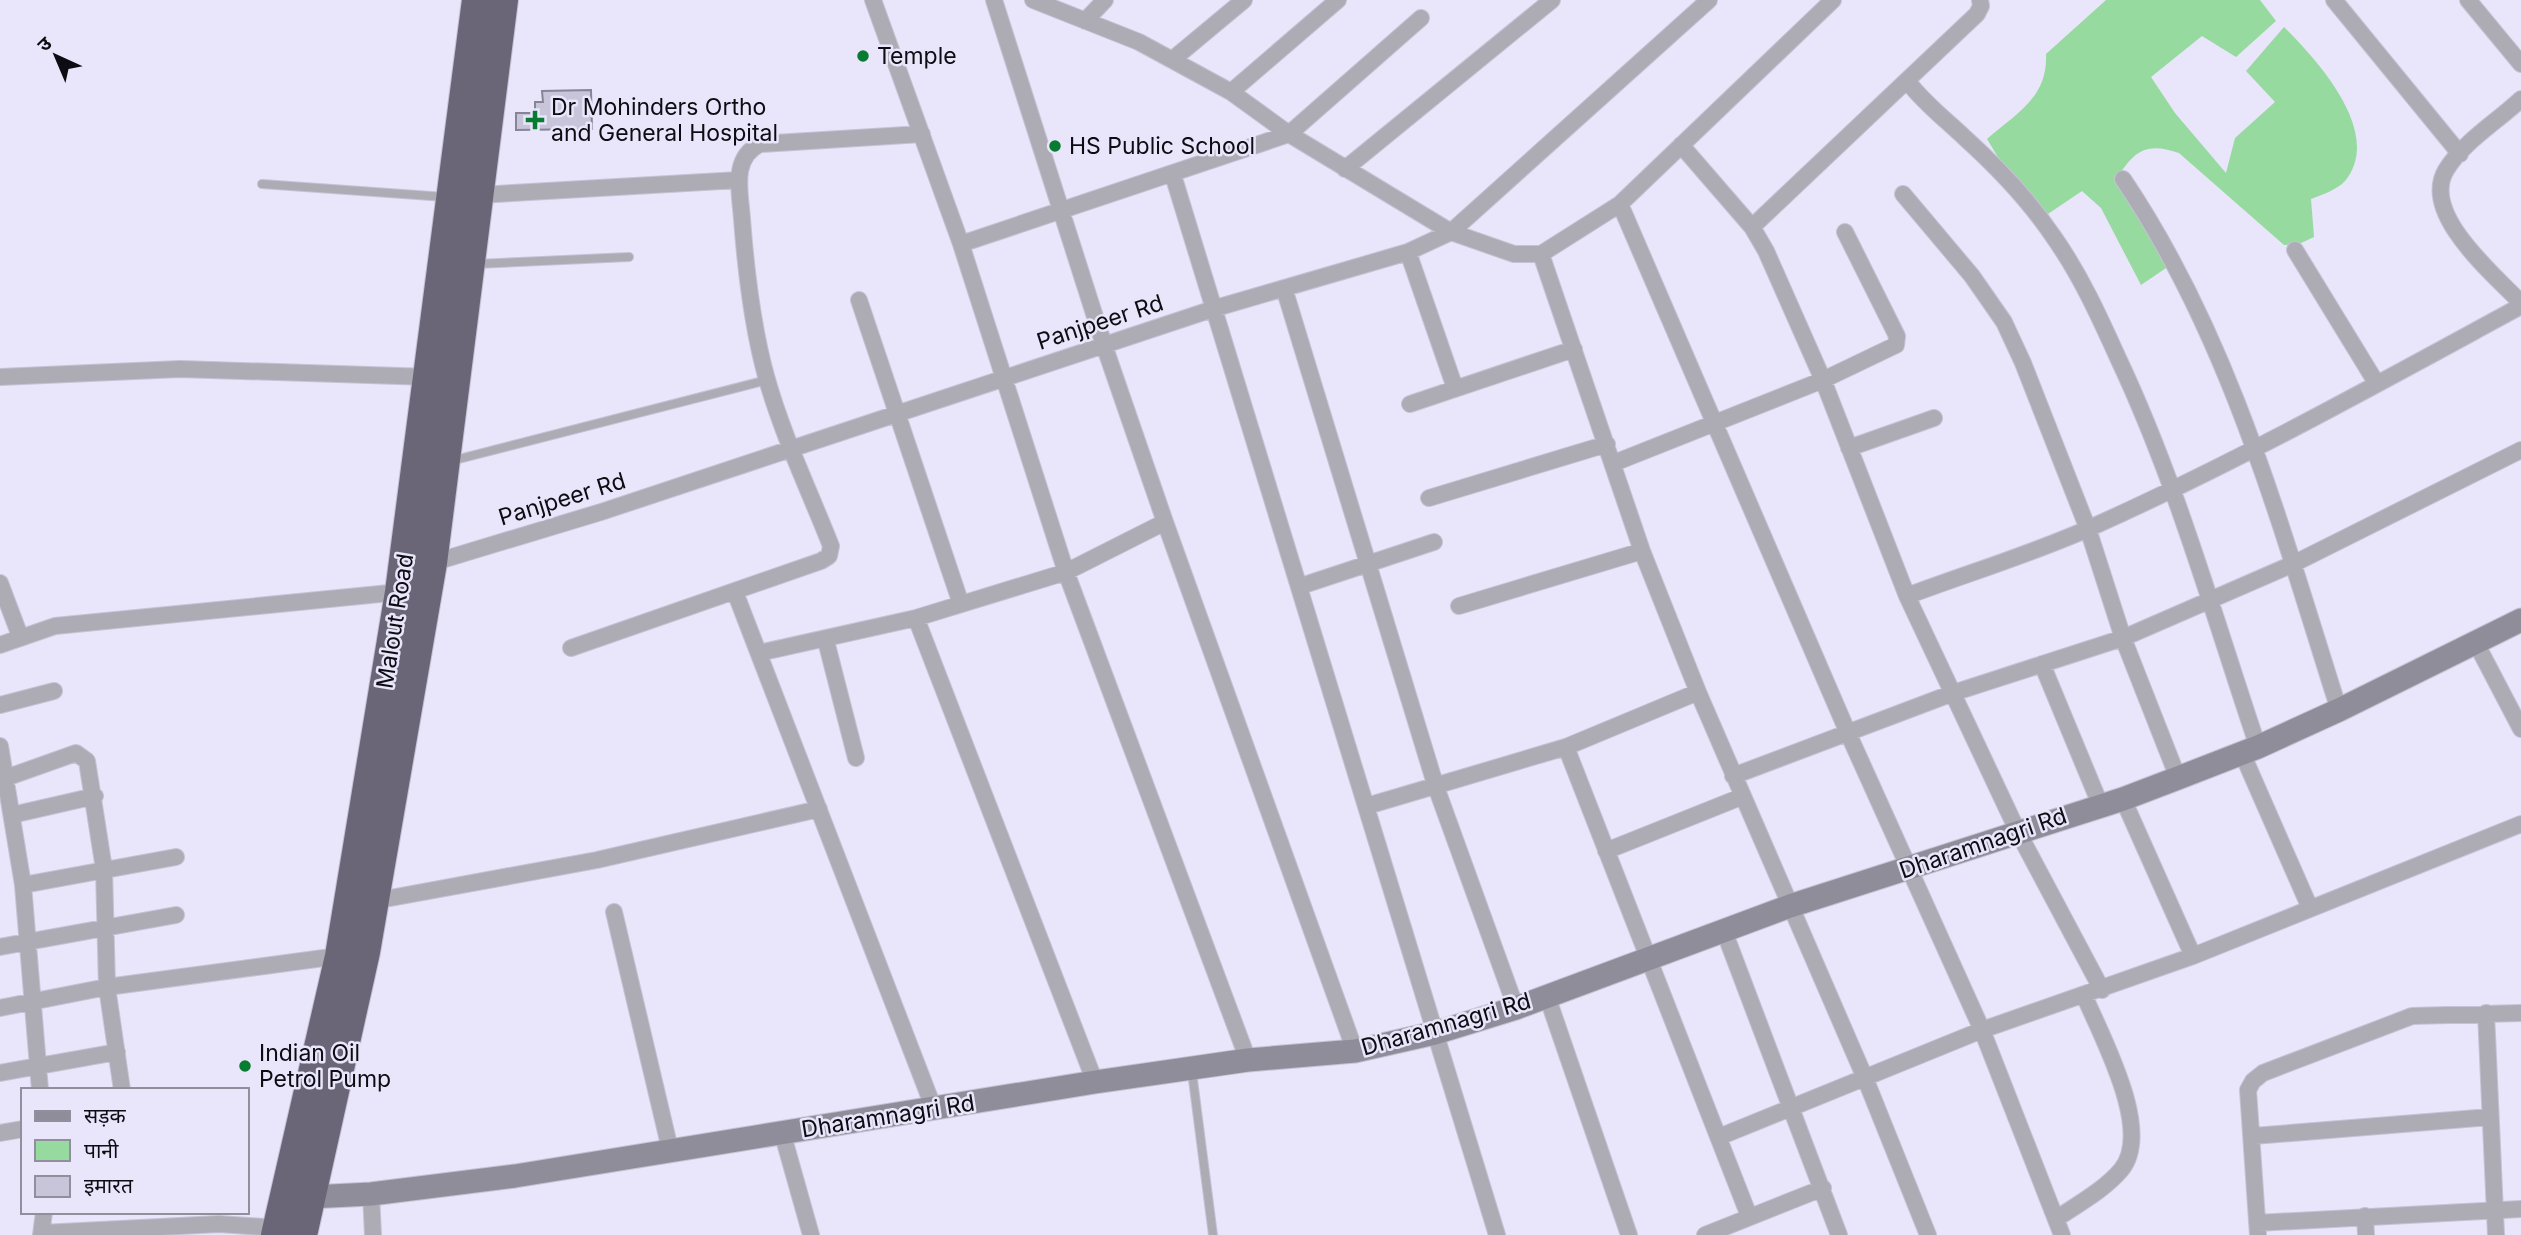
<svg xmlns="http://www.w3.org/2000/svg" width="2521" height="1235" viewBox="0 0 2521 1235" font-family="Inter,'Noto Sans Devanagari',sans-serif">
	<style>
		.water { fill: #96daa0 }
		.building { fill: #c8c4d9; stroke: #888498; stroke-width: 2 }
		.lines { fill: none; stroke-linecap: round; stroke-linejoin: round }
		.lane-casing { stroke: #c6c2d5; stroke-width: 10 }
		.street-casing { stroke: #c6c2d5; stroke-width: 18 }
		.secondary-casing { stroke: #c6c2d5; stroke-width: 25 }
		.highway-casing { stroke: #c6c2d5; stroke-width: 32 }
		.lane { stroke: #adabb4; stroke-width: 8 }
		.street { stroke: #adabb4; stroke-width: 16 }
		.secondary { stroke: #908d9b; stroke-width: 23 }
		.highway { stroke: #6a6678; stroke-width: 30 }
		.poi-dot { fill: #067b31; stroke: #e9e5fa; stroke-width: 2.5 }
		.labels { text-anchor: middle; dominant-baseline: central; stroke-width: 5; stroke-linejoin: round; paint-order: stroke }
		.poi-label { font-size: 23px; fill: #0d0c12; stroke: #e9e5fa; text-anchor: start }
		.street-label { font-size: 23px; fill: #0d0c12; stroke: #e9e5fa }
	</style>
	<rect width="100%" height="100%" fill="#e9e5fa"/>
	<path class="water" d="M2106,0H2260L2276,21L2236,57L2202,36L2151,77L2175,113L2226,173L2235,138L2275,102L2246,71L2284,27C2318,61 2384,133 2345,181C2337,190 2321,195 2311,199L2314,237L2299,244L2284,245L2179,153C2145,141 2133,152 2116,180L2169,266L2141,285L2101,208L2082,191L2042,218L2016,187L1987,139C2017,113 2048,97 2046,54Z"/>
	<path class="building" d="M591,90L592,129L516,130V113H535V102H543L542,91Z"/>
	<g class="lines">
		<defs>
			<path id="lane" d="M262,184L445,197
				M476,264L629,257
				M451,461L767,380
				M1192,1072L1213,1235"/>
			<path id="street" d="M873,0L961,244L1066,572L1248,1060
				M994,0L1104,345L1165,522L1355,1051
				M1033,0L1139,42L1231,92L1289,134L1451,232L1514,254H1541L1620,204L1833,0
				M2334,0L2460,154
				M2468,0L2521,64
				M1085,21L1105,0
				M1172,60L1244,0
				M1908,82C1925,104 1945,119 1965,138C1996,166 2030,202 2053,236C2080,274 2099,316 2118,358C2177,483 2214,617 2258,747
				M1231,92L1338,0
				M2521,99C2498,121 2463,142 2446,170C2420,214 2494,274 2521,303
				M1681,145L1752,227L1766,251L1823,380L1907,596L2018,832L2102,990
				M1345,169L1552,0
				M1173,175L1497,1235
				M2123,179C2231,339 2281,528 2339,710
				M1903,194L1972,276L2004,322L2023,363L2088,529L2123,638L2178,778
				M478,195L739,180
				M1620,204L1848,733L1982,1030L2062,1235
				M1752,227L1977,14L1981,6L1980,0
				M961,244L1289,134L1421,18
				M2295,250L2377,384
				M1408,252L1455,388
				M1541,254L1642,551L1698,692L1865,1078L1928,1235
				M1284,288L1436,787L1516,1008
				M859,300L961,604
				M0,377L180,369L430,377
				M1410,404L1574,349
				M1849,448L1934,418
				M1614,463L1823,380L1896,345L1897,336L1845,232
				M1429,498L1607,444
				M432,563L601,512L1216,308L1408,252L1451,232L1709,0
				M0,583L20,636
				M1301,586L1434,542
				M735,592L934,1109
				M1907,596C1968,573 2032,554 2092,527C2239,461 2379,383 2521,306
				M1459,606L1642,551
				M916,618L1095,1082
				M826,641L856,758
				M2476,643L2521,729
				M0,645L55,626L400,592
				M571,648L821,561L829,556L831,546C809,490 782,434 766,376C752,325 746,272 742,219C740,191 731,158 760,144L922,134
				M759,653L916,618L1066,572L1165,522
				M2042,664L2100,804
				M0,705L54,691
				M0,746L23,885L40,1090
				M1566,747L1749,1216
				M2242,753L2310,908
				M1733,776L1953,693L2123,638L2293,564L2521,450
				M0,780L76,753L87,761L104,869L107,987L122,1090
				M2123,799L2193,956
				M1367,806L1566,747L1698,692
				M12,815L95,796
				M1606,851L1741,797
				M23,885L176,857
				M374,901L597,860L819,809
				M614,912L670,1149
				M1724,931L1839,1235
				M0,947L176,915
				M1547,996L1629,1235
				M0,1008L107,987L346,955
				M2486,1013L2496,1235
				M0,1073L117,1052
				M782,1132L811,1235
				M0,1133L23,1129
				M2253,1136L2490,1117
				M1719,1137L1982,1030L2193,956L2521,824
				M371,1194L373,1235
				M2365,1216L2366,1235
				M2056,1219C2078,1204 2104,1190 2121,1170C2154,1131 2101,1036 2084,995
				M2257,1223L2521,1209
				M42,1233L219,1224L278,1228
				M41,1235L44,1212
				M1705,1235L1823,1188
				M2258,1235L2248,1090L2253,1081L2263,1073L2412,1016L2521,1013"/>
			<path id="secondary" d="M310,1197L371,1194L515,1176L1095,1082L1248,1060L1355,1051L1435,1033L1516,1008L1790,906L2123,799L2178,778L2258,747L2339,710L2521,620"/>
			<path id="highway" d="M276,1235L340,956L400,592L477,0
				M302,1235L365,952L432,563L503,0"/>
		</defs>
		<use href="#lane" class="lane-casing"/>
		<use href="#street" class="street-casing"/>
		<use href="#secondary" class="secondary-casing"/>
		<use href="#highway" class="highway-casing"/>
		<use href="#lane" class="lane"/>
		<use href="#street" class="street"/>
		<use href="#secondary" class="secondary"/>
		<use href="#highway" class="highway"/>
	</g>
	<g class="poi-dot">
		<circle cx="863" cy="56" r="7"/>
		<path d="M531.5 109.5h7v7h7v7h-7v7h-7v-7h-7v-7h7z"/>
		<circle cx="1055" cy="146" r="7"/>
		<circle cx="245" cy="1066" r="7"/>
	</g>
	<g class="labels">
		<g class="poi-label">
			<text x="877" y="56">Temple</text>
			<text x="551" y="107">Dr Mohinders Ortho<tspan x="551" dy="26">and General Hospital</tspan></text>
			<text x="1069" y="146">HS Public School</text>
			<text x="259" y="1053">Indian Oil<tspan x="259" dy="26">Petrol Pump</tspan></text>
		</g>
		<g class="street-label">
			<text transform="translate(1100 322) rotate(-18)">Panjpeer Rd</text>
			<text transform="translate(562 499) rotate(-17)">Panjpeer Rd</text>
			<text transform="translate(395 621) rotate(-81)">Malout Road</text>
			<text transform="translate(1983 843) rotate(-19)">Dharamnagri Rd</text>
			<text transform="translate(1446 1024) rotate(-16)">Dharamnagri Rd</text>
			<text transform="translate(888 1116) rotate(-9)">Dharamnagri Rd</text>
		</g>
	</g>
	<rect x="21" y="1088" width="228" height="126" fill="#e9e5fa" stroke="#918e9d" stroke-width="2"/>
	<rect x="35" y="1111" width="35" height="10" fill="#908d9b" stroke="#918e9d" stroke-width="2"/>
	<text x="84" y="1123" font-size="21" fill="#0d0c12">सड़क</text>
	<rect x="35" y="1140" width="35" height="21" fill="#96daa0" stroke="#918e9d" stroke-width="2"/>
	<text x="84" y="1158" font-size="21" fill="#0d0c12">पानी</text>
	<rect x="35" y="1176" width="35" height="21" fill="#c8c4d9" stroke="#918e9d" stroke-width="2"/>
	<text x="84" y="1193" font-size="21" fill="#0d0c12">इमारत</text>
	<g transform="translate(56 56) rotate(316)" stroke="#e9e5fa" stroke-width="5" paint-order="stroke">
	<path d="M0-5L12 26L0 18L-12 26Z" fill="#0d0c12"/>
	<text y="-10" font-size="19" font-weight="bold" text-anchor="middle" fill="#0d0c12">उ</text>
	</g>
</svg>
